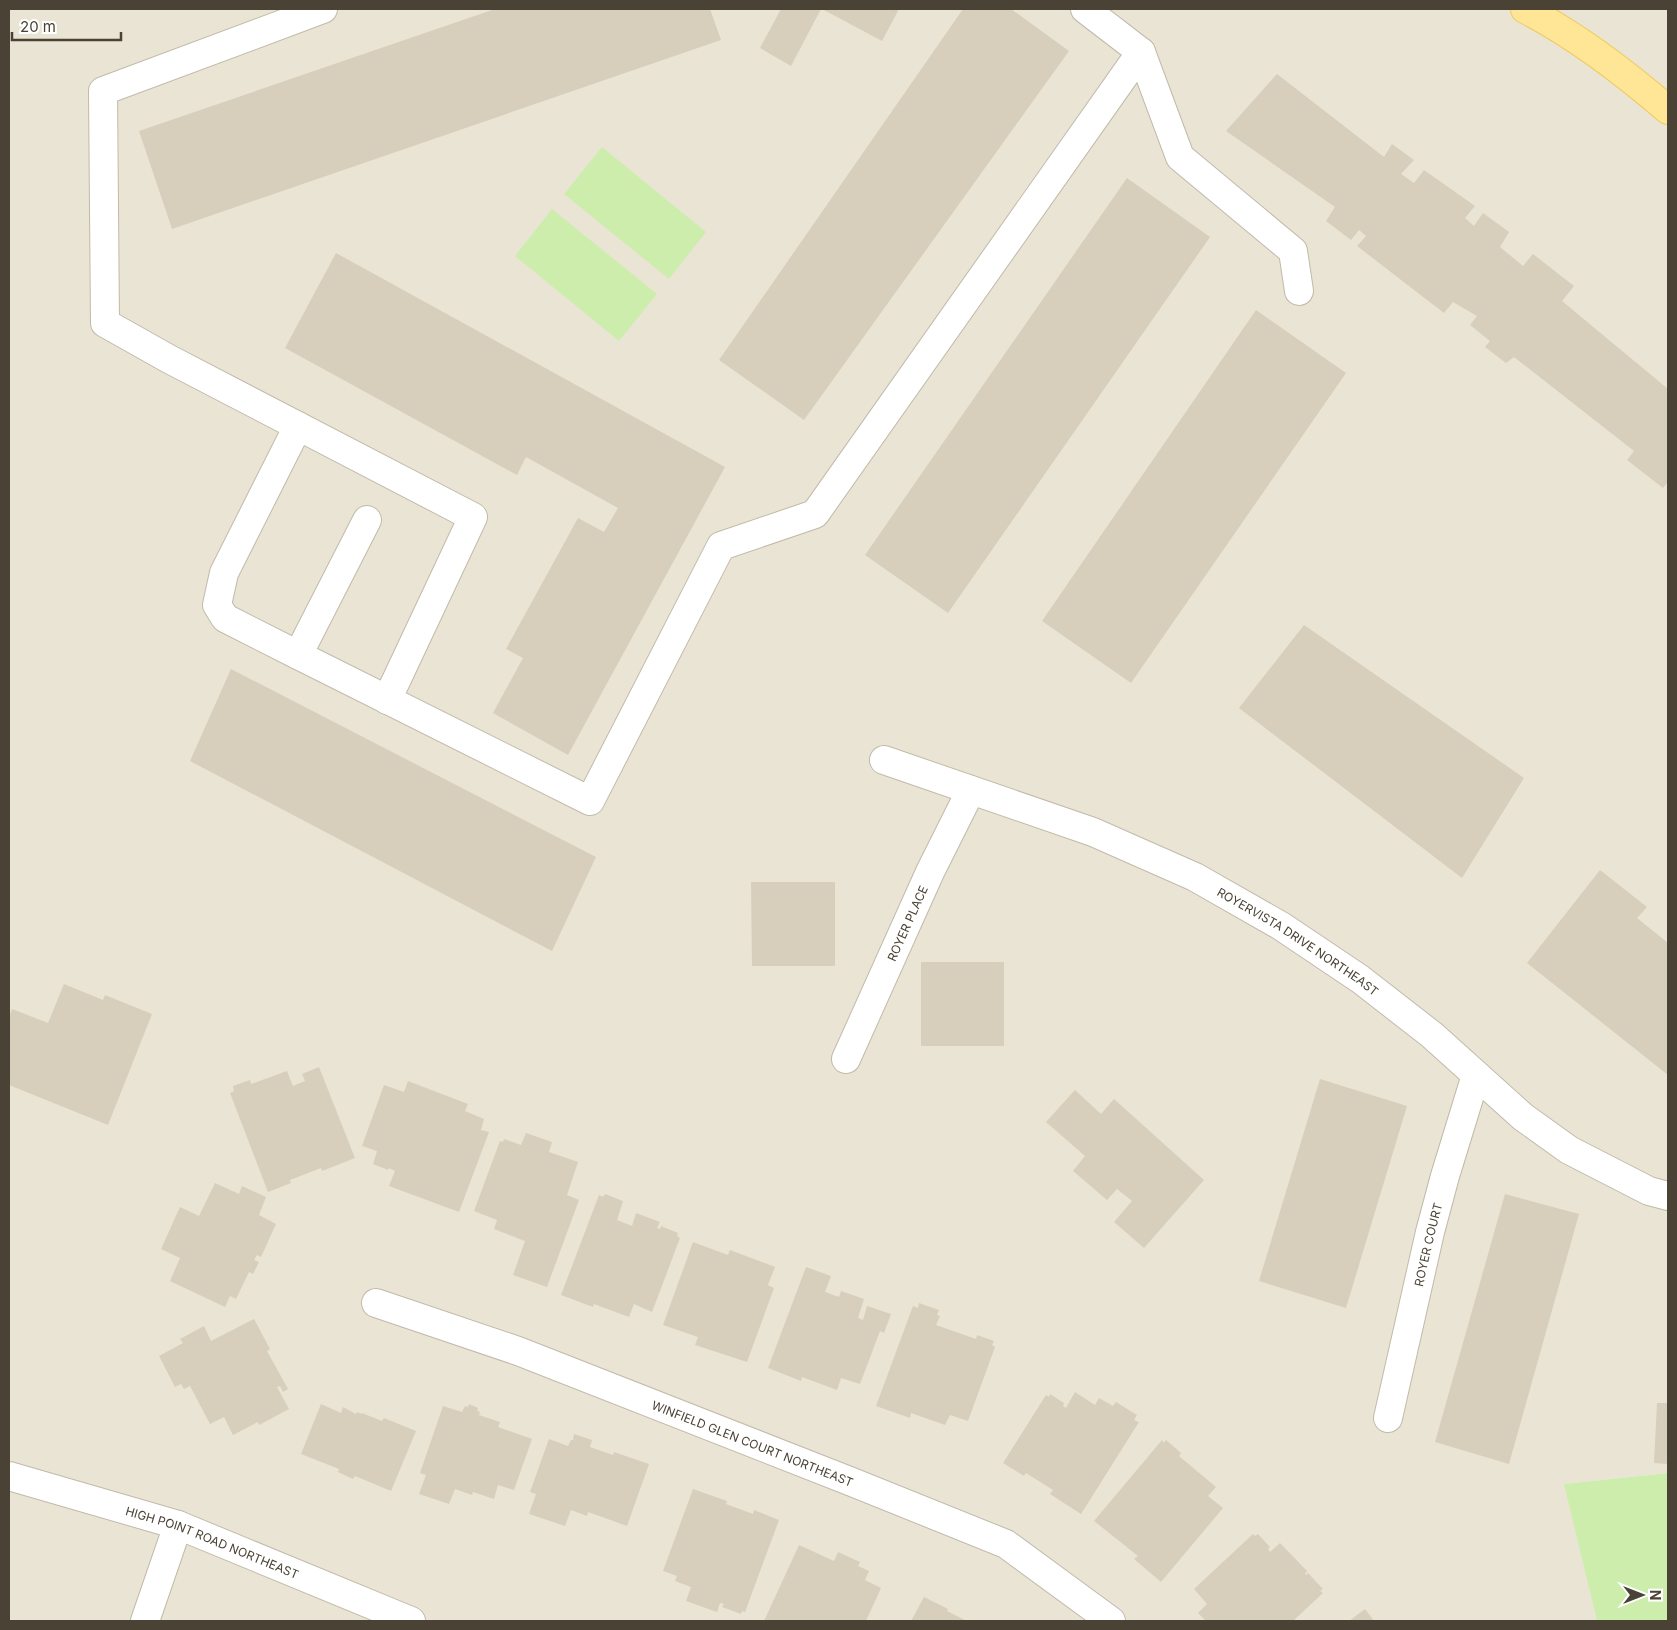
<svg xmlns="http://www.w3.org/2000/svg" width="1677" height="1630" viewBox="0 0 1677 1630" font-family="Inter,sans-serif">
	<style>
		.residential { fill: #eae4d5 }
		.green { fill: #cdedac }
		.building { fill: #d8cebc }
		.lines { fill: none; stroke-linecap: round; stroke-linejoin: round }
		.minor-casing { stroke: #c2baa9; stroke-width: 30 }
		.major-casing { stroke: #efca5b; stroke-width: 30 }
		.minor { stroke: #fff; stroke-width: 28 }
		.major { stroke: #ffe697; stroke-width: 28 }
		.labels { text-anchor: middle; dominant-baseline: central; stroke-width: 4; stroke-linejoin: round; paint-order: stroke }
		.street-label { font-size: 12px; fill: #494235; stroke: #fff }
	</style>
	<rect width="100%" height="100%" fill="#f5f2e7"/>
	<path class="residential" d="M9,9H1668V1473L1565,1484L1597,1621H9Z"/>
	<path class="green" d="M602,147L706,232L669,279L564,194Z
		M552,209L657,294L619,341L515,256Z
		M1668,1473V1621H1597L1564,1484Z"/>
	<path class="building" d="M495,9H710L721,40L172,229L139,131Z
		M781,9H821L791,66L760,48Z
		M822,9H899L882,41Z
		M963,9H1011L1069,51L804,420L719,360Z
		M1277,74L1384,157L1392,144L1414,160L1401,174L1414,183L1424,170L1475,206L1465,218L1474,226L1483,213L1509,232L1500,247L1523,266L1533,254L1574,286L1562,301L1668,389V482L1663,488L1627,460L1634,451L1514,357L1506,363L1485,347L1490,341L1470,325L1477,316L1453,302L1444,313L1357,246L1366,236L1359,230L1351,240L1326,221L1335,207L1226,131Z
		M1127,178L1210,237L948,613L865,555Z
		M336,253L725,467L568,755L493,713L523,658L506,649L578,518L604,532L618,508L526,457L517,475L285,348Z
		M1256,310L1346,373L1131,683L1042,621Z
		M1304,625L1524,778L1462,878L1239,708Z
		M231,669L596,857L552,951L190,761Z
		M1600,870L1647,907L1637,918L1668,943V1075L1527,963Z
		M751,882H835V966H752Z
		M921,962H1004V1046H921Z
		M64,984L103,1000L105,995L152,1014L108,1125L9,1085V1017L12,1009L48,1023Z
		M319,1067L355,1158L322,1171L321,1168L290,1180L291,1183L268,1192L230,1093L234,1091L233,1086L250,1080L251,1084L287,1071L293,1086L305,1081L302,1074Z
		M1320,1079L1407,1106L1346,1308L1259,1281Z
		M408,1081L468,1104L465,1111L484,1119L481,1130L489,1132L459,1212L389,1186L395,1171L389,1168L388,1170L373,1164L377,1151L362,1146L384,1085L404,1092Z
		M1075,1090L1101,1114L1114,1099L1204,1180L1144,1248L1114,1222L1132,1201L1117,1189L1107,1200L1073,1171L1085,1156L1046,1122Z
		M526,1133L552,1142L549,1152L578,1162L567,1195L579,1200L547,1287L513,1275L525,1241L494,1229L497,1220L474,1211L500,1141L503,1142L504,1139L521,1145Z
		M215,1183L239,1194L242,1186L266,1197L259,1215L276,1224L261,1257L257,1255L254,1260L259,1262L253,1274L249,1272L236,1299L230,1296L225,1307L170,1281L180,1258L161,1249L180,1207L199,1216Z
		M605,1194L623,1201L617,1220L632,1226L636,1213L660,1222L657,1228L660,1229L661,1226L678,1233L677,1236L680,1238L652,1312L634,1304L629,1317L594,1304L593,1307L561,1295L599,1195L603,1197Z
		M1505,1194L1579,1214L1509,1464L1435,1442Z
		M693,1242L728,1255L730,1250L775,1267L768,1285L774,1288L747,1362L695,1345L698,1337L663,1325Z
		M806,1267L831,1276L825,1292L839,1297L841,1291L864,1299L858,1318L863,1320L867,1306L891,1314L884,1333L880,1331L860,1384L841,1378L837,1390L802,1377L801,1381L768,1368Z
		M919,1303L939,1310L937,1315L940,1316L936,1325L976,1339L977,1335L994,1341L992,1345L995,1347L968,1421L950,1415L945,1425L911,1413L910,1418L876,1406L913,1306L918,1308Z
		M254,1319L270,1349L267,1351L288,1389L283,1392L280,1386L277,1387L289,1409L259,1425L258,1422L233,1435L224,1417L210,1424L190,1386L184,1389L181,1384L175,1387L159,1356L183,1343L180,1339L204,1326L211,1341Z
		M1075,1392L1095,1405L1099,1398L1113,1406L1116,1402L1137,1415L1134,1420L1139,1422L1081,1514L1050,1494L1053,1490L1026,1473L1024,1476L1003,1463L1046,1395L1049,1397L1050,1394L1064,1403L1063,1406L1066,1408Z
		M1657,1403H1668V1464L1654,1463Z
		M321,1404L341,1413L343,1407L356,1414L357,1412L362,1414V1413L382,1421L384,1418L416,1431L391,1491L355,1476L353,1479L338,1472L339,1469L301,1454Z
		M469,1404L478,1408L477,1411L480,1412L479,1415L500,1422L498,1427L532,1439L514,1490L498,1485L494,1499L473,1492L472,1495L455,1489L449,1504L419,1494L426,1475L420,1473L443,1406L462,1412L465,1406L468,1407Z
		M574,1434L592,1440L590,1447L613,1455L614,1452L649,1464L627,1526L588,1512L587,1516L571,1510L565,1526L529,1514L536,1494L530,1492L549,1439L568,1446L571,1440H573Z
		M1162,1440L1164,1443L1166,1440L1181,1453L1179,1456L1216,1487L1208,1496L1223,1508L1161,1582L1134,1559L1138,1556L1094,1521Z
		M693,1489L727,1501L726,1504L753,1514L754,1510L779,1520L745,1612L742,1611L741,1614L722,1607L724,1604L720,1603L717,1612L686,1601L691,1587L675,1581L677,1576L663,1571Z
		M1253,1534L1255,1536L1258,1534L1270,1547L1268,1549L1270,1552L1280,1543L1307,1571L1305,1574L1306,1575L1308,1573L1323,1589L1320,1591L1323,1593L1293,1621H1206L1198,1613L1207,1604L1194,1589Z
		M799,1545L834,1561L838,1552L860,1562L858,1566L869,1571L865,1580L881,1588L866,1621H764Z
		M924,1597L948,1609L947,1611L967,1621H911Z
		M1365,1609L1374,1621H1349Z"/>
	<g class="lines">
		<defs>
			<g id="minor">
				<path d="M323,9L103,91L105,323L169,359L473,517L387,700"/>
				<path d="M1141,52L1180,157L1293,251L1299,291"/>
				<path d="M298,426L224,573L217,605L225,618L298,655"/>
				<path d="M367,520L298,655L590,801L721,546L815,514L1141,52L1085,9"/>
				<path id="s1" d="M884,760L1093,832L1195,877L1281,926L1360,979L1432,1035L1523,1117L1569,1150L1649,1191L1668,1196"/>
				<path id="s2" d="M846,1059L930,872L971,790"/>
				<path id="s3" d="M376,1303L518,1351L852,1482L1006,1544L1111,1621"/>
				<path id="s4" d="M1388,1418L1430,1232L1445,1176L1476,1075"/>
				<path id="s5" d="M9,1476L178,1525L411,1621"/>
				<path d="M145,1621L178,1525"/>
			</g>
			<path id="major" d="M1525,9C1577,36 1624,72 1668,110"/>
		</defs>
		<use href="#minor" class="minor-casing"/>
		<use href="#major" class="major-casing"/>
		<use href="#minor" class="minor"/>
		<use href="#major" class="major"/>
	</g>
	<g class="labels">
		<g class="street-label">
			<text stroke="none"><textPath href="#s2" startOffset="149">ROYER PLACE</textPath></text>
			<text stroke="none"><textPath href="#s1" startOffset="454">ROYERVISTA DRIVE NORTHEAST</textPath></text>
			<text stroke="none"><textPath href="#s4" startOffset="178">ROYER COURT</textPath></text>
			<text stroke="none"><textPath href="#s3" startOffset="402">WINFIELD GLEN COURT NORTHEAST</textPath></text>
			<text stroke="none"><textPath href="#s5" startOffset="214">HIGH POINT ROAD NORTHEAST</textPath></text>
		</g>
	</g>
	<rect width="1677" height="1630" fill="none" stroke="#494235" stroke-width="20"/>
	<g transform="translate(1642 1595) rotate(90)" stroke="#ffffff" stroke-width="4" paint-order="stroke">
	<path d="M0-4L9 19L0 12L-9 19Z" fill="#494235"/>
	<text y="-8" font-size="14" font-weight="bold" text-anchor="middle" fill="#494235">N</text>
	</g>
	<path d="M12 32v8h109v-8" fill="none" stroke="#494235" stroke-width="2.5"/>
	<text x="20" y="32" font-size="15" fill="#494235" stroke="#ffffff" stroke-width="4" paint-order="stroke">20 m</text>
</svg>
